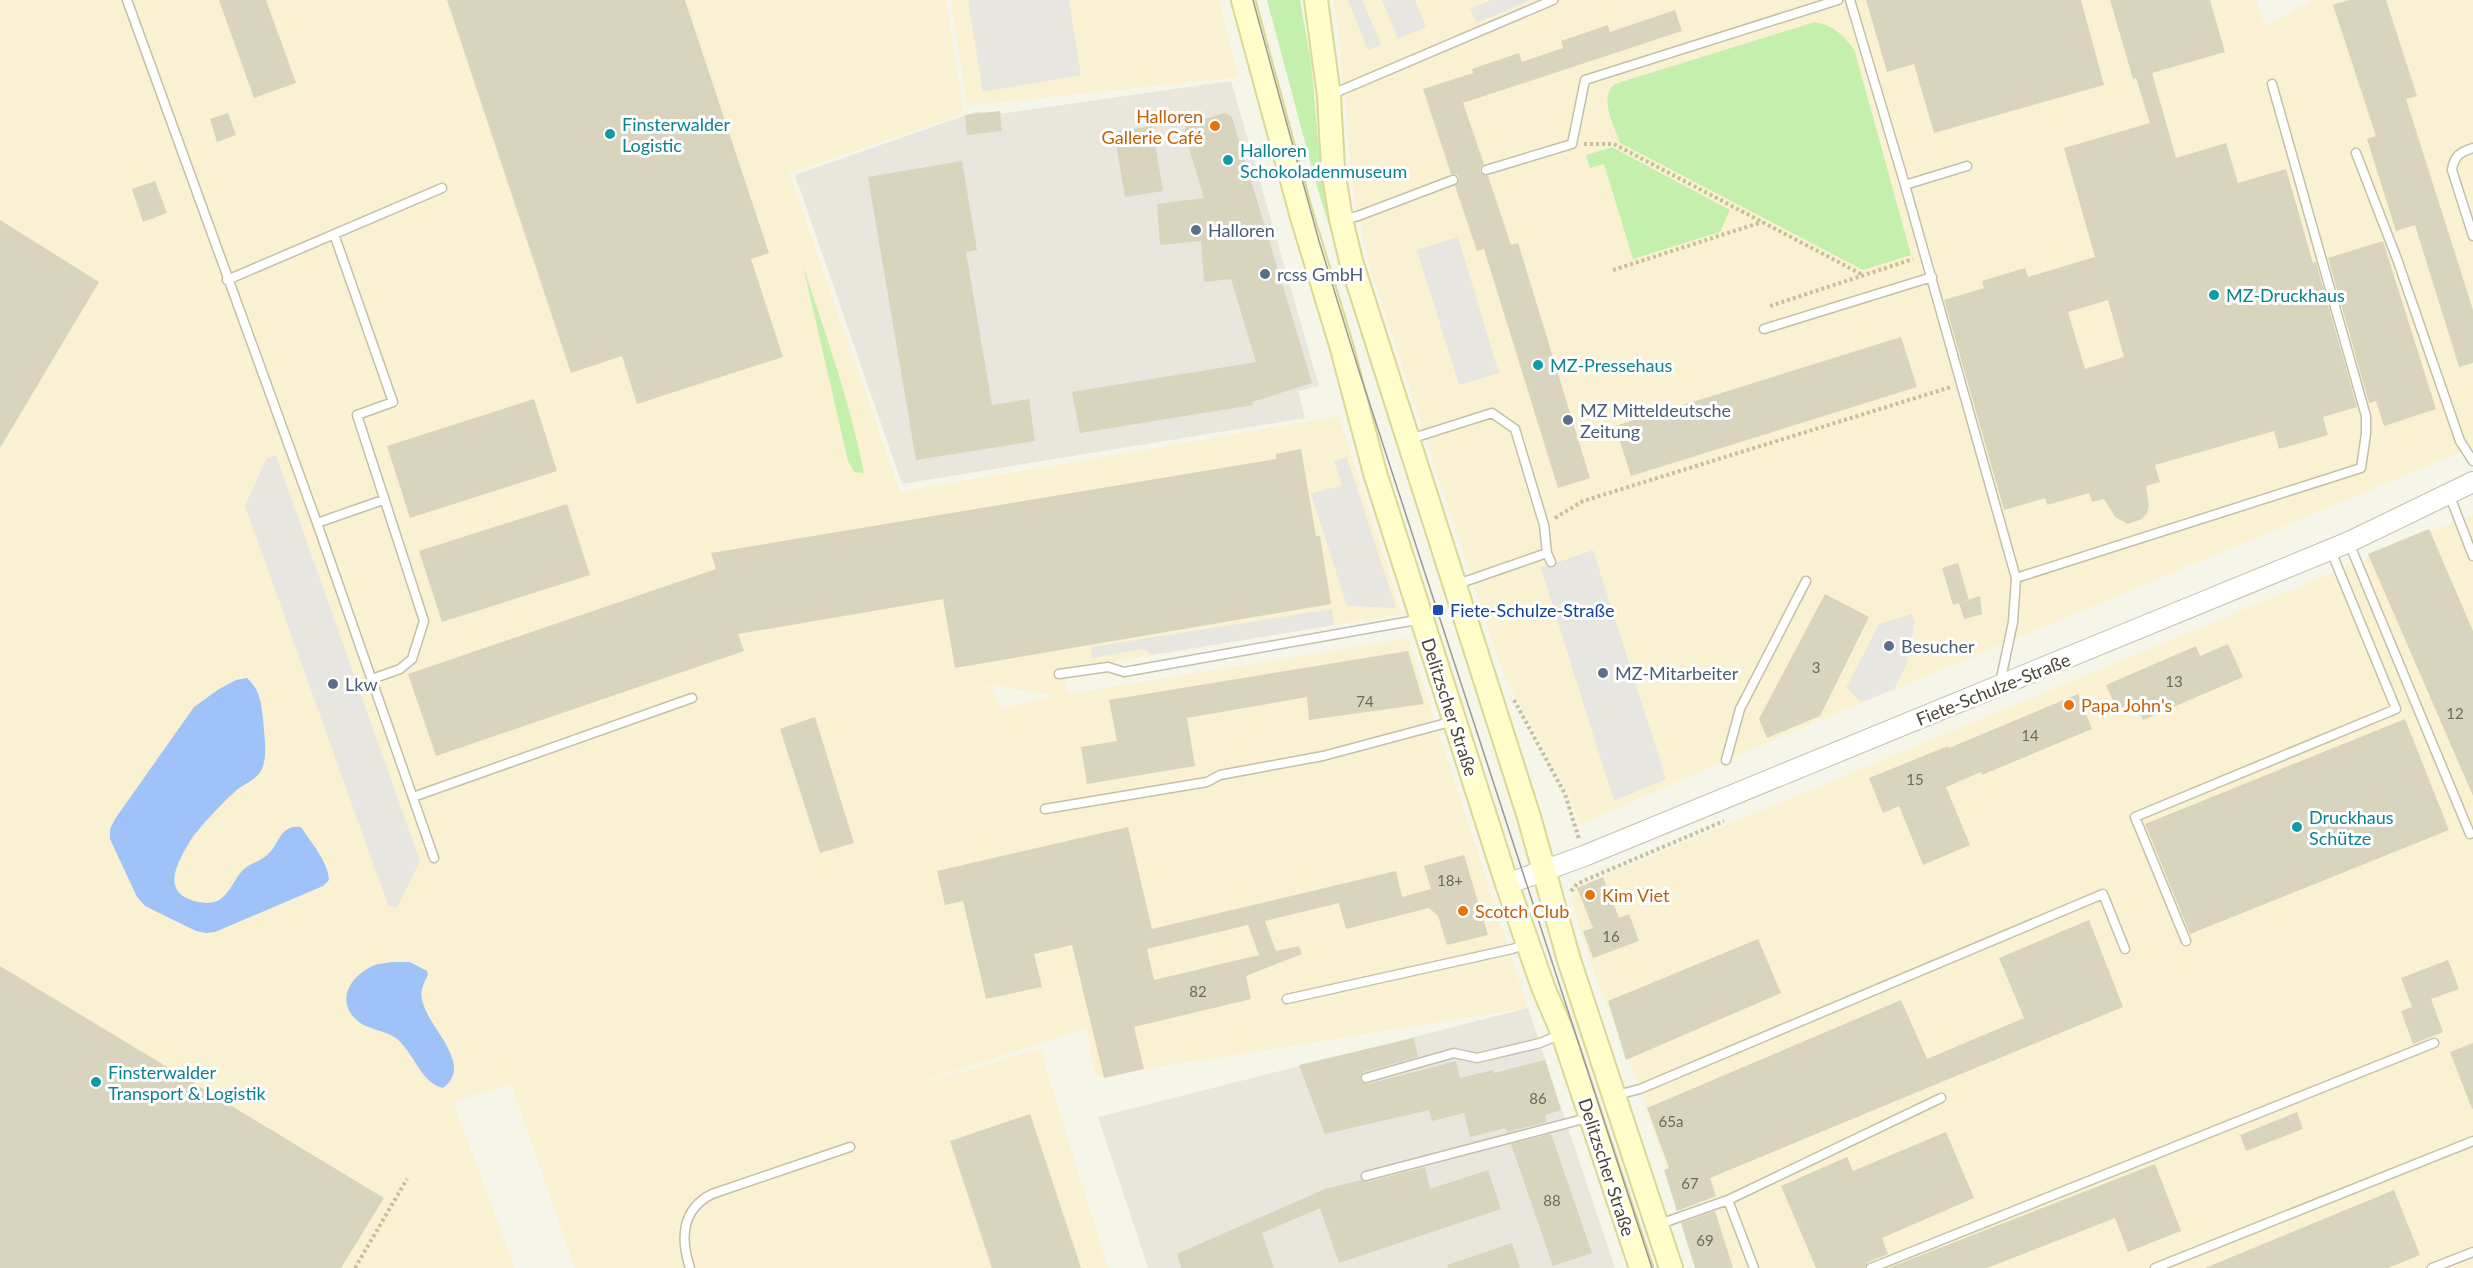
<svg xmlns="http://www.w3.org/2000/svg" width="2473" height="1268" viewBox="0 0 2473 1268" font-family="Lato,sans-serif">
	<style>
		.commercial { fill: #faf1d2; fill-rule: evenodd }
		.industrial { fill: #e9e6dd }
		.green { fill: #c4efad }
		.parking { fill: #e7e6e1 }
		.water { fill: #9fc2f9 }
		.building { fill: #d9d4bd; fill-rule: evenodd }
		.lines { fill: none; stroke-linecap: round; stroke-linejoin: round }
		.service-casing { stroke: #c3c0aa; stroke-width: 11 }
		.tertiary-casing { stroke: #c3c0aa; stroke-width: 22 }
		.secondary-casing { stroke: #dbd794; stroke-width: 26 }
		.path { stroke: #c7c09a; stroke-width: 4; stroke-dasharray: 3 3; stroke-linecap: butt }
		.service { stroke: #fff; stroke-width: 8 }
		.tertiary { stroke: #fff; stroke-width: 20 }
		.secondary { stroke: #fffdca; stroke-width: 22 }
		.tram { stroke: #999; stroke-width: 1.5 }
		.food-dot { fill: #e8710a; stroke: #fff; stroke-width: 2 }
		.culture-dot { fill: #0f9aa8; stroke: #fff; stroke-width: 2 }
		.service-dot { fill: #5c6f8a; stroke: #fff; stroke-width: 2 }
		.transit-dot { fill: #1a4fb4; stroke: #fff; stroke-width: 2 }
		.labels { text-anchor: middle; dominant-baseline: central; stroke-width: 6; stroke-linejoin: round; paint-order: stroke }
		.number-label { font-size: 15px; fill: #6e6a58 }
		.food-label { font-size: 18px; fill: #c56008; stroke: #fff; text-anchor: start }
		.culture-label { font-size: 18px; fill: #0d838f; stroke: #fff; text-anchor: start }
		.service-label { font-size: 18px; fill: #4e5e75; stroke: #fff; text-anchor: start }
		.transit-label { font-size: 18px; fill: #164399; stroke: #fff; text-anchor: start }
		.street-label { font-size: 18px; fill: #4b4736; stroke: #fff }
	</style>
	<rect width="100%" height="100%" fill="#f6f5e9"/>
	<path class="commercial" d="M0,0H148L197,135L149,0H946L964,114L789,173L900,492L1339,416L1402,614L1064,670L1068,694L1408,638L1528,1008L1096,1077L1086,1028L903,1088L1040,1049L1108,1268H575L511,1084L453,1102L515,1268H0ZM994,685L1055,696H1056L1002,708L991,688L984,687Z
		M951,0H1219L1239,77L967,106Z
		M1333,0H2256L2265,26L2313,0H2473V447L1726,760L1580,825L1567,791L1502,671L1369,265L1354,196L1339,35Z
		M2473,514V1268H1699L1640,1089L1593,969L1572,903L1575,888Z"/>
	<path class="industrial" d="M1231,81L1319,386L1298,391L1305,418L902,484L795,175L975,112L1006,113Z
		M1528,1008L1615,1268H1148L1098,1117Z"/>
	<path class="green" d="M1267,0H1300L1311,62L1322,182L1346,264L1404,442L1398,444L1317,187Z
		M1815,22C1832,25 1847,37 1855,52L1911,255L1863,270L1620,143C1614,125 1598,98 1615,84Z
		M1612,147L1730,210L1720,232L1633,259L1604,164L1590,168L1586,155Z
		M803,266C826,335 850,402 864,473L854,472L848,461Z"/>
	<path class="parking" d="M968,0H1069L1081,75L983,92Z
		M1348,0H1362L1381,45L1368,50Z
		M1382,0H1415L1426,27L1398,39Z
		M1491,0H1531L1477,23L1470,9Z
		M1458,237L1499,373L1459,385L1417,250Z
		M276,455L420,861L397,908L388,905L245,506L267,458Z
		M1347,457L1396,608L1347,606L1311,494L1342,485L1334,461Z
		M1593,550L1666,779L1614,801L1541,568Z
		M1332,609L1334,625L1152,655L1144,649L1092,658L1091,647Z
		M1912,614L1915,623L1905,668L1894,689L1862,702L1846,688L1879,624Z"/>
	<path class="water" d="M247,678C260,690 261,702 263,719C264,734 268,755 262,769C257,779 246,783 238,789C225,800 197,829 189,843C177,863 161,892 194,901C202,903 209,904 217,901C229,896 234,879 243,870C250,863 259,862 266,856C280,845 279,824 301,827C311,843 328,861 329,880L323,886L215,932L206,933L196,931L145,906L137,897L110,839V829L115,819L194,707L219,689L236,680Z
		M393,962H410L427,971L428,975C426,979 423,984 422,989C415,1020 479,1061 443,1088C421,1083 414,1053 397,1039C386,1030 369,1030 359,1022C334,1002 350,975 375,965C381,963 388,963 393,962Z"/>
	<path class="building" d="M219,0H266L296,83L254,98Z
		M447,0H685L769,253L751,259L783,357L637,404L622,356L571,373Z
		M1866,0H2081L2104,85L1934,133L1914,64L1887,72Z
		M2110,0H2210L2225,52L2152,73L2176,158L2226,143L2238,183L2286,169L2313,263L2316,262L2357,407L2323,417L2328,435L2279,449L2274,431L2155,465L2160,482L2146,486L2149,506L2147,513L2142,519L2128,524L2115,517L2104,499L2092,502L2089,493L2047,505L2045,498L2004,510L1944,300L1984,288L1982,281L2025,268L2028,277L2095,257L2064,148L2150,123L2136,78L2133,79ZM2108,300L2124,357L2085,369L2068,312Z
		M2349,0H2386L2417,96L2406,99L2473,310V363L2459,367L2415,225L2396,231L2367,139L2376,136L2333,5Z
		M1675,10L1682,31L1463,103L1484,164L1480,168V172L1488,176L1511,245L1518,243L1590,478L1558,488L1484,249L1477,251L1455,186L1459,178L1457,175L1451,174L1423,89L1473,73L1472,69L1519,53L1522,62L1563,48L1561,41L1608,25L1610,32Z
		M1000,111L1002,131L967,135L965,115Z
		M228,113L236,135L217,142L210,119Z
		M1225,113L1232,117L1312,383L1252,402L1253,405L1080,433L1072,392L1256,362L1231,279L1204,282L1201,241L1160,245L1157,204L1204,198L1184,131L1188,124Z
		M1152,126L1163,191L1125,197L1114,132Z
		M962,161L977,250L966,252L992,405L1029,399L1035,441L916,460L868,177Z
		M155,181L167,213L143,222L132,189Z
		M0,220L99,282L0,448Z
		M2383,241L2436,409L2384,426L2376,401L2369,403L2328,258Z
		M1901,337L1917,387L1631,476L1615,426Z
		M534,399L557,471L410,518L387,446Z
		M1301,449L1316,536H1320L1331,604L955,668L943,599L738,634L744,651L436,756L408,674L716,569L711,553L1276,459V454Z
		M567,504L590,575L442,622L419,551Z
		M2429,529L2473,631V796L2368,554Z
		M1958,563L1969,600L1953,605L1942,568Z
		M1825,594L1869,617L1820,716L1767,738L1759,719Z
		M1980,596L1982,614L1964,619L1959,603Z
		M2228,644L2243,677L2143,720L2135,702L2117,710L2106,685L2196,646L2200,656Z
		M1408,651L1424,704L1309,720L1307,697L1187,718L1195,766L1087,784L1081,747L1117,741L1109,700Z
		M2078,694L2092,729L1982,775L1981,772L1946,787L1970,845L1923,865L1899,806L1883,813L1869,778L1948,746L1949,748Z
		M815,717L854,843L820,853L780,729Z
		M2405,719L2449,830L2190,934L2145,824Z
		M1128,827L1152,929L1396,871L1402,897L1431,889L1424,866L1464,855L1488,935L1447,945L1438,916L1429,908L1346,929L1339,903L1265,921L1276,951L1299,946L1302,954L1246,976L1251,999L1134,1027L1144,1069L1104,1078L1072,945L1034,954L1042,987L986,999L963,901L945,905L937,871ZM1248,925L1259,955L1154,980L1147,949Z
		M1603,877L1619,918L1629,914L1639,941L1593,958L1583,931L1593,928L1577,888Z
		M2089,920L2123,1007L1710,1178L1716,1196L1677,1211L1664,1170L1669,1168L1647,1108L1901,1000L1927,1059L2024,1018L1999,958Z
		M1758,939L1781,993L1626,1060L1608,1001Z
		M2448,960L2459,989L2431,999L2443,1032L2413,1044L2401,1011L2412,1007L2401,978Z
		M0,966L384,1198L341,1268H0Z
		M1414,1038L1418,1057L1364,1072L1360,1076L1361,1082L1368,1084L1456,1061L1460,1078L1493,1070L1494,1073L1545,1060L1561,1110L1545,1115L1547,1122L1507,1132L1506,1128L1470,1137L1464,1113L1432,1121L1429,1110L1325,1134L1299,1065Z
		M2473,1043V1108L2472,1109L2450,1052Z
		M2297,1112L2303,1129L2246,1151L2240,1135Z
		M1030,1114L1081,1268H992L950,1141Z
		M1946,1132L1974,1198L1882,1238L1888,1254L1868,1262L1865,1268H1816L1781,1186L1847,1157L1853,1171Z
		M1551,1134L1592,1253L1553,1266L1511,1144Z
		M2155,1164L2181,1231L2128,1252L2115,1218L1987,1268H1888Z
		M1425,1167L1430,1189L1488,1170L1501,1209L1339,1263L1320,1208L1262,1233L1274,1268H1181L1177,1254L1325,1189L1361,1180L1368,1182Z
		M2394,1190L2420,1255L2388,1268H2205Z
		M1715,1211L1733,1268H1695L1681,1223Z
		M1512,1243L1520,1268H1448L1447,1265Z"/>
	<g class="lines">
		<defs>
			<path id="service" d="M127,0L317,523L434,858
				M1850,0L1905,185
				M1330,95L1553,0
				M2473,148C2460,152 2454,156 2452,170L2473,236
				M2356,153L2397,259L2460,441L2473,461
				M1967,166L1905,185L2016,578
				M1486,170L1572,144L1585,80L1838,0
				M1344,219L1358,216L1453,180
				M334,234L393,402L357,415L424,621L412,659L400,669L372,679
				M227,280L442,188
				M1764,329L1932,277
				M1410,439L1492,413L1515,429L1544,525L1547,553
				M2449,494L2473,556
				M317,523L383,500
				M2349,543L2470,834
				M1455,585L1547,553L1551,562
				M1059,674L1108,667L1124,672L1422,619
				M2000,683L2013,622L2016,578L2361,468L2366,434V416L2272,84
				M1726,760L1740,709L1806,581
				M413,797L692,698
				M1045,809L1207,782L1220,775L1323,756L1454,721
				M2186,941L2135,817L2396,709L2331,551
				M1287,999L1512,949L1528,944
				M1366,1078L1454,1053L1477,1058L1540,1043L1562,1034
				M1617,1095L1640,1089L2103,894L2125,949
				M1366,1176L1591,1117
				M1728,1200L1941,1098
				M1657,1225L1728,1200L1754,1268
				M690,1268C680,1238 682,1209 712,1194L850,1147
				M1871,1268L2434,1043
				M2155,1268L2473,1141
				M2432,1268L2473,1252"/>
			<path id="tertiary" d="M1507,884L1584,856L2349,542L2473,482"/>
			<path id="secondary" d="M1243,0L1302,217L1341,345L1375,473L1507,884L1543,987L1563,1034L1641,1268
				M1316,0L1329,96L1333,169L1341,219L1351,261L1529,817L1569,960L1671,1268"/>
		</defs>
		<use href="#service" class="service-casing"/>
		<use href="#tertiary" class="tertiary-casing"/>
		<use href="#secondary" class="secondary-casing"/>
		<path class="path" d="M1584,144H1614L1863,275
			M1613,270L1762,222
			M1770,306L1913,259
			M1555,518L1583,501L1951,387
			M1514,700L1565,794L1579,839
			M1571,891L1577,884L1590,878L1724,821
			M355,1268L407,1179"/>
		<use href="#service" class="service"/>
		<use href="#tertiary" class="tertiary"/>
		<use href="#secondary" class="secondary"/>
		<path class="tram" d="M1253,0L1319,241L1359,371L1652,1268"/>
	</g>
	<g class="food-dot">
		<circle cx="1215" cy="126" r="6"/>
		<circle cx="2069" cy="705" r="6"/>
		<circle cx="1590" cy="895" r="6"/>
		<circle cx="1463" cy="911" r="6"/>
	</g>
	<g class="culture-dot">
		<circle cx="610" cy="134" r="6"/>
		<circle cx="1228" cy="160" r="6"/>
		<circle cx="2214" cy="295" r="6"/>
		<circle cx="1538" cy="365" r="6"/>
		<circle cx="2297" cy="827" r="6"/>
		<circle cx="96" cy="1082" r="6"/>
	</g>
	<g class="service-dot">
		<circle cx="1196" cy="230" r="6"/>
		<circle cx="1265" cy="274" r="6"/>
		<circle cx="1568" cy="420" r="6"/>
		<circle cx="1889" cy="646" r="6"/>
		<circle cx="1603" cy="673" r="6"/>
		<circle cx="333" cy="684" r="6"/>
	</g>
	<rect class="transit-dot" x="1432" y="604" width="12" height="12" rx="3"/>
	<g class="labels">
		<g class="number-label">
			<text x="1816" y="667">3</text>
			<text x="2174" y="681">13</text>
			<text x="1365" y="701">74</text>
			<text x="2455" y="713">12</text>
			<text x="2030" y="735">14</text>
			<text x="1915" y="779">15</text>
			<text x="1450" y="880">18+</text>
			<text x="1611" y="936">16</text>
			<text x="1198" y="991">82</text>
			<text x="1538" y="1098">86</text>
			<text x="1671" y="1121">65a</text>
			<text x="1690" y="1183">67</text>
			<text x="1552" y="1200">88</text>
			<text x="1705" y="1240">69</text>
		</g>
		<g class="food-label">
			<text x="1203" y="116" text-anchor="end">Halloren<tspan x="1203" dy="21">Gallerie Café</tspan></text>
			<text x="2081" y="705">Papa John's</text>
			<text x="1602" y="895">Kim Viet</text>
			<text x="1475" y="911">Scotch Club</text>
		</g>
		<g class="culture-label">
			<text x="622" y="124">Finsterwalder<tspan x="622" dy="21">Logistic</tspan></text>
			<text x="1240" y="150">Halloren<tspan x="1240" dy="21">Schokoladenmuseum</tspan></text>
			<text x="2226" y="295">MZ-Druckhaus</text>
			<text x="1550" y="365">MZ-Pressehaus</text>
			<text x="2309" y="817">Druckhaus<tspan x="2309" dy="21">Schütze</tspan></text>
			<text x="108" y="1072">Finsterwalder<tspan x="108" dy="21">Transport &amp; Logistik</tspan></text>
		</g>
		<g class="service-label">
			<text x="1208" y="230">Halloren</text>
			<text x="1277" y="274">rcss GmbH</text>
			<text x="1580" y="410">MZ Mitteldeutsche<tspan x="1580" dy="21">Zeitung</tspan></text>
			<text x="1901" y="646">Besucher</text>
			<text x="1615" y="673">MZ-Mitarbeiter</text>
			<text x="345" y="684">Lkw</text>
		</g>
		<g class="transit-label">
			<text x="1450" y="610">Fiete-Schulze-Straße</text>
		</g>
		<g class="street-label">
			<text transform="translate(1993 689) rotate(-22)">Fiete-Schulze-Straße</text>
			<text transform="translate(1450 707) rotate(72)">Delitzscher Straße</text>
			<text transform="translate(1607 1167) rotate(72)">Delitzscher Straße</text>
		</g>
	</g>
</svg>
